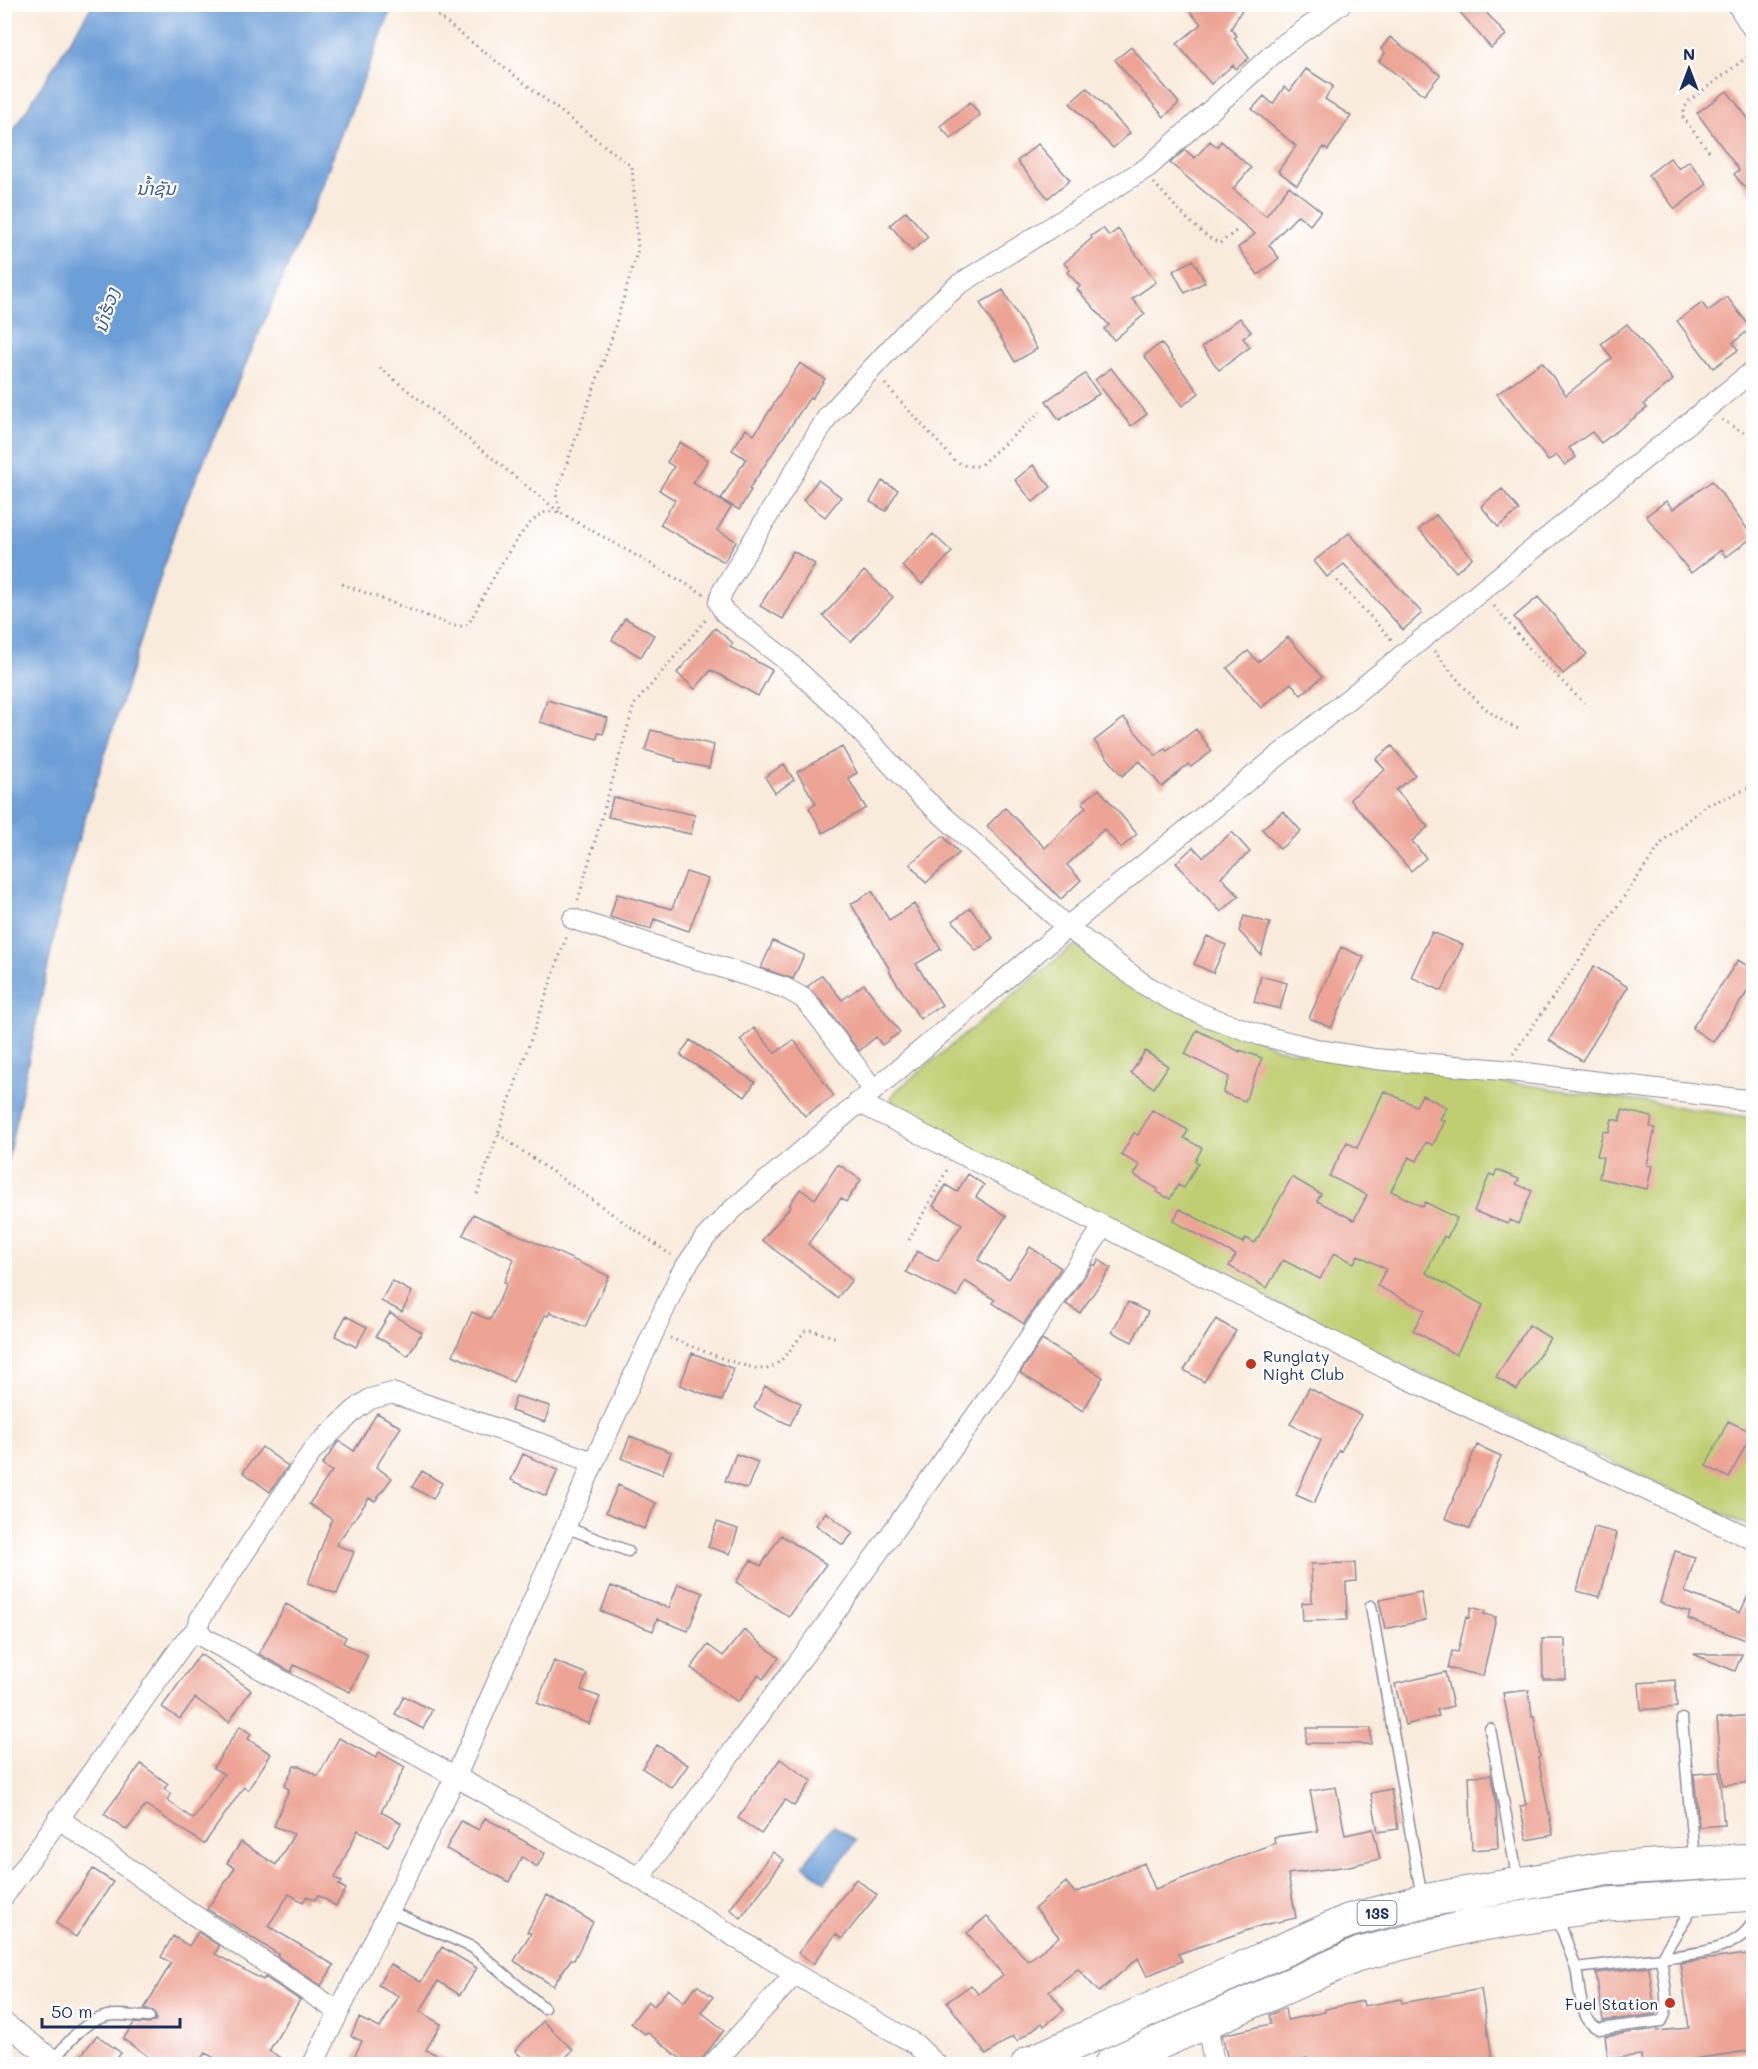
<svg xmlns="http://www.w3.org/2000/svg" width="1758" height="2069" viewBox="0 0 1758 2069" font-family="Mali,'Noto Sans Lao',sans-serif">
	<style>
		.green { fill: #bfce70; stroke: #6d7e67; stroke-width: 1.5 }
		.water { fill: #6c9ed7; stroke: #44669a; stroke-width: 1.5 }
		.building { fill: #eda494 }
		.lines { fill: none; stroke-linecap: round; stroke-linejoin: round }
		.lane-casing { stroke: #8a8d9c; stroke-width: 13 }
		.street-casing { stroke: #8a8d9c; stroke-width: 22 }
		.highway-casing { stroke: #8a8d9c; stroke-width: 35 }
		.path { stroke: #8a8d9c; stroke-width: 3; stroke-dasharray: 1.5 4.5; stroke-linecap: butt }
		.lane { stroke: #fff; stroke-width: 10 }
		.street { stroke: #fff; stroke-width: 20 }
		.highway { stroke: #fff; stroke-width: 33 }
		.poi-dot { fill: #c8321e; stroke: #fff; stroke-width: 2 }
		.labels { text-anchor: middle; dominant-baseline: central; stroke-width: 4.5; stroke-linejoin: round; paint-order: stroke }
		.shield { fill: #fff; stroke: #5f6d8e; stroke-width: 1.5 }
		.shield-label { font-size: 15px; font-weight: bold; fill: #1b2f5e }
		.poi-label { font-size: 16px; fill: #1b2f5e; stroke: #fff; text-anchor: start }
		.water-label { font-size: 18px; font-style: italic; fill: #3b5b8e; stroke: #fff }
	</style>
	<rect width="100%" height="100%" fill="#fff"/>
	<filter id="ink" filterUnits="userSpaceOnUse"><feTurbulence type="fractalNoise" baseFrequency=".0167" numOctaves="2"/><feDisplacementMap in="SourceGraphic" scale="12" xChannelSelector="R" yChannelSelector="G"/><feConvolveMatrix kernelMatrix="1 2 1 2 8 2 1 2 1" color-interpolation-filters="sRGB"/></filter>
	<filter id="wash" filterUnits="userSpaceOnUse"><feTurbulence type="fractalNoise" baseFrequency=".008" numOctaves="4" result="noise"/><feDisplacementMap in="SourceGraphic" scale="24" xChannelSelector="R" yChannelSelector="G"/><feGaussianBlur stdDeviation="1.35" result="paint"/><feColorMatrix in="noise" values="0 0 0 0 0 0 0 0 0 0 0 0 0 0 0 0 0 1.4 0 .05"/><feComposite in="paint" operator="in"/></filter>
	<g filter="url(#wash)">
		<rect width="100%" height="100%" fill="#f9ebdb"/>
		<path class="green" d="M1079,945L1277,1049L1753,1118V1528L1450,1388L962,1149L894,1107L891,1098L897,1090L1073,946Z"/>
		<path class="water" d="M93,4L393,5L312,210L178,521L66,879L5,1173V144Z
			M834,1825L856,1841L825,1882L803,1865Z"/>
		<g id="blocks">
			<path class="building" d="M1183,4H1245L1231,29L1237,36L1234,38L1249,58L1236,69L1233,65L1211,84L1177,44L1201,24Z
				M1453,4H1479L1506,35L1491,48Z
				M1390,37L1440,75L1424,95L1379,61L1385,53L1381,49Z
				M1131,47L1179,103L1164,117L1115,60Z
				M1306,69L1333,86L1325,99L1351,116L1328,150L1324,147L1297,185L1278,171L1296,146L1252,109L1264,96L1273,104L1284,87L1290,91Z
				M1087,88L1130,133L1113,148L1070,103Z
				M1727,91L1754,126V199L1734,174L1739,170L1697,113Z
				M970,102L980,115L951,139L940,126Z
				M1210,141L1217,147L1221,141L1251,168L1233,189L1266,216L1289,186L1321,211L1310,225L1298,215L1269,245L1279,258L1258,275L1238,248L1255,234L1170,163L1185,150L1195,158Z
				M1038,144L1070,180L1048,198L1017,161Z
				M1670,158L1679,169L1689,161L1707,184L1675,209L1648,175Z
				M906,211L928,237L912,251L890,225Z
				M1103,228L1109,236L1118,229L1156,282L1132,299L1145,314L1114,340L1104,329L1109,325L1077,289L1080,286L1067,272L1070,270L1064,263L1092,238L1091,236Z
				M1193,260L1205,282L1185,293L1173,271Z
				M1003,290L1037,349L1015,362L980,303Z
				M1727,297L1751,328L1733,343L1738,350L1713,368L1677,321L1702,303L1708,311Z
				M1240,318L1251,332L1243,338L1250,347L1219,370L1202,347Z
				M1627,324L1673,380L1644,404L1647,408L1601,443L1592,432L1569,448L1576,457L1565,465L1556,455L1548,461L1497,394L1542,362L1566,395L1612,358L1601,344Z
				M1161,343L1199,393L1182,406L1144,356Z
				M800,363L825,379L812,398L810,397L749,489L751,490L739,510L721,499L746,459L732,450L746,429L754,435Z
				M1111,368L1147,414L1131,426L1095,380Z
				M1085,374L1099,394L1059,420L1046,401Z
				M680,442L708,460L693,483L731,507L717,530L736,541L724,562L660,525L675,500L659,490L674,467L667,462Z
				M1033,465L1051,487L1033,502L1015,480Z
				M818,480L841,497L825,517L803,500Z
				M882,481L898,490L886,511L870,502Z
				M1712,481L1753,537L1726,557L1721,550L1691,573L1646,516L1666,501L1673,509Z
				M1502,489L1519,510L1498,527L1481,506Z
				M1436,515L1472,558L1456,572L1419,529Z
				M1349,533L1422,613L1403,630L1344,564L1327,577L1314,561Z
				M933,534L952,552L922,584L902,566Z
				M793,551L815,564L783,619L760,606Z
				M864,571L893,597L851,642L823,616Z
				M1538,597L1587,654L1563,674L1514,617Z
				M625,618L654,635L641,657L612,640Z
				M715,628L733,643L730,647L772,670L758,696L711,670L695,689L677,673Z
				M1288,637L1322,677L1301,695L1291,683L1261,708L1227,668L1248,651L1258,662Z
				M547,700L608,718L603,734L598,733L597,739L540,722Z
				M1124,718L1156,756L1165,749L1167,751L1196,729L1212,751L1191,767L1188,764L1162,787L1140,761L1122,776L1094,741Z
				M651,730L714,745L709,768L675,761L676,759L645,750Z
				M1392,746L1415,775L1396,790L1428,827L1412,841L1426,858L1411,871L1350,799L1385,770L1376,759Z
				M842,747L857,773L848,778L866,808L823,833L809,808L816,804L797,772Z
				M784,764L794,780L775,793L765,777Z
				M1099,789L1137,834L1121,848L1104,829L1067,865L1081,880L1061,899L987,826L1005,808L1045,848L1086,807L1082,803Z
				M613,797L695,815L691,834L608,817Z
				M1283,811L1301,831L1280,849L1262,829Z
				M1232,832L1250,852L1221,877L1239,896L1221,912L1176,863L1193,847L1203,857Z
				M943,836L959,853L926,883L910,864Z
				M686,872L708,879L689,931L654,919L651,929L610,917L617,894L672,909Z
				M872,891L889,920L914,904L941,949L916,964L942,1005L920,1019L889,971L890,970L851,904Z
				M970,908L993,938L976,951L953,921Z
				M1244,916L1270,923L1261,955L1239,931Z
				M1432,932L1463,945L1442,991L1411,977Z
				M1207,936L1226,945L1213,973L1194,964Z
				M773,941L804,955L793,979L761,968Z
				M1341,947L1364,957L1331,1028L1309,1018Z
				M1738,960L1754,970V982L1713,1042L1692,1028Z
				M1594,966L1628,987L1582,1061L1549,1040Z
				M822,975L842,1000L864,984L900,1032L882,1045L876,1037L859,1051L824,1004L807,987Z
				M1261,976L1287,983L1280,1009L1254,1002Z
				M754,1028L775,1053L794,1040L834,1096L805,1116L740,1040Z
				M1197,1030L1240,1052V1050L1262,1058L1245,1101L1223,1093L1229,1077L1185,1054Z
				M690,1040L755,1082L745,1097L680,1055Z
				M1145,1051L1168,1066L1154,1088L1131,1073Z
				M1384,1091L1416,1106L1422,1095L1447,1107L1440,1119L1445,1121L1433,1145L1426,1142L1417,1161L1409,1157L1391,1191L1423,1207L1425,1202L1457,1218L1447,1238L1444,1236L1426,1273L1483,1305L1456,1355L1413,1330L1425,1310L1377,1286L1386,1269L1358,1255L1354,1263L1334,1253L1320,1279L1283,1260L1267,1288L1229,1266L1236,1255L1173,1221L1180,1209L1243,1243L1246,1238L1255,1243L1292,1177L1321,1194L1317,1201L1354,1220L1367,1195L1329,1176L1347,1142L1357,1148Z
				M1152,1110L1188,1130L1184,1138L1202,1148L1195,1161L1198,1163L1184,1188L1178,1185L1170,1199L1157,1192L1158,1189L1134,1175L1140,1165L1121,1155L1134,1133L1138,1135Z
				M1622,1110L1652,1117L1650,1127L1655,1128L1647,1165L1652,1166L1647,1189L1599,1178L1603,1157L1597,1156L1603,1131L1609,1132L1612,1119L1620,1121Z
				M838,1164L861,1180L846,1202L841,1198L808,1244L852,1280L837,1298L762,1240L791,1206L789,1205L800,1189L815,1199Z
				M1497,1170L1519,1179L1516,1184L1532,1191L1518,1224L1510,1220L1508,1224L1474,1211L1490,1174L1494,1176Z
				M968,1174L984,1185L976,1197L1006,1216L978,1260L1009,1279L1030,1247L1061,1268L1024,1324L993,1303L995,1300L965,1281L957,1297L906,1272L917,1251L938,1261L962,1224L933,1206L946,1185L957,1192Z
				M473,1214L609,1276L585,1327L550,1312L548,1316L545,1315L513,1382L453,1355L472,1312L490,1320L507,1283L504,1282L514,1259L463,1235Z
				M1099,1260L1111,1268L1080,1313L1066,1304L1093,1264L1095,1266Z
				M392,1281L412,1292L402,1312L381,1301Z
				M1128,1302L1148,1312L1132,1342L1112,1332Z
				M390,1313L422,1332L408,1356L376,1336Z
				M346,1316L367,1327L356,1347L335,1336Z
				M1216,1319L1236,1331L1204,1382L1184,1370Z
				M1529,1325L1550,1338L1517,1390L1496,1377Z
				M1042,1340L1103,1377L1083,1411L1020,1373Z
				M692,1353L734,1369L722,1401L680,1385Z
				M765,1386L801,1403L790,1425L754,1408Z
				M1309,1388L1361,1415L1341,1451L1339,1450L1314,1503L1296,1495L1321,1440L1290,1424Z
				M516,1396L550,1406L545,1422L511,1411Z
				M377,1413L401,1427L376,1467L392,1478L375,1501L369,1498L336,1545L354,1552L337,1594L308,1583L332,1519L309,1504L332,1471L322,1465L336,1445L339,1441L354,1451Z
				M1728,1421L1752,1432L1729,1478L1706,1466Z
				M630,1436L671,1452L662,1474L621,1458Z
				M1477,1445L1501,1456L1470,1529L1445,1518Z
				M262,1447L288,1466L270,1492L243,1472Z
				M523,1454L558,1470L546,1496L511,1480Z
				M736,1454L758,1462L747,1489L725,1481Z
				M422,1471L442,1483L433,1499L412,1487Z
				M618,1485L656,1503L644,1529L606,1512Z
				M826,1512L853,1533L843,1545L816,1525Z
				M717,1522L738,1529L730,1554L708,1547Z
				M1594,1527L1617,1533L1600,1597L1577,1591Z
				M781,1535L826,1564L789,1617L736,1582L751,1560L761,1566Z
				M1675,1551L1695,1557L1685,1592L1740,1613L1754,1582V1643L1688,1619L1690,1612L1660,1603Z
				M1355,1563L1356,1581L1346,1582L1347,1620L1303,1621L1302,1603L1312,1602L1311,1564Z
				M678,1584L703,1593L688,1631L657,1619L653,1631L601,1611L611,1586L669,1608Z
				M1421,1592L1426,1620L1385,1629L1379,1600Z
				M286,1604L346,1637L343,1643L368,1655L350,1692L294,1665L291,1672L259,1654Z
				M1471,1607L1485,1611L1484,1614L1496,1617L1483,1676L1448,1668L1452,1651L1458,1652L1466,1617L1469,1618Z
				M744,1630L779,1658L763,1679L758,1675L738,1702L691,1668L708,1645L723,1656Z
				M1542,1639H1565L1566,1679H1543Z
				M200,1654L251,1690L229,1722L195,1698L180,1719L162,1707Z
				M1693,1654H1742L1735,1671Z
				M554,1661L587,1674L581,1690L600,1697L589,1724L537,1703Z
				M1445,1672L1453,1706L1437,1710L1439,1716L1405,1725L1395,1684Z
				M1675,1680L1677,1707L1641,1710L1639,1683Z
				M1529,1690L1532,1716H1534L1540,1757L1538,1758L1553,1835L1527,1840L1520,1806L1526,1805L1503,1693Z
				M404,1696L432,1710L423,1729L395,1714Z
				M1754,1715V1782L1723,1785L1717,1718Z
				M240,1726L251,1734L248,1739L271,1754L248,1790L244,1787L204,1844L146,1805L127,1830L104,1814L141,1764L168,1784L164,1789L171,1794L167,1800L193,1819L224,1774L213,1768Z
				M1307,1728H1371V1744L1306,1743Z
				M339,1738L376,1758L379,1752L405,1767L381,1812L401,1823L388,1846L358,1830L335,1878L342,1882L339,1885L346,1889L336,1906L318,1895L315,1900L307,1896L303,1902L289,1894L268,1926L334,1965L321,1986L277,1956L278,1954L207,1909L235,1868L227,1863L241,1842L276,1865L294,1834L274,1826L289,1789L284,1786L294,1766H300L318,1776Z
				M657,1745L688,1765L672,1788L642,1768Z
				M780,1759L812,1781L794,1806L785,1800L761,1834L738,1818Z
				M1719,1772L1724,1825L1699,1827L1694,1774Z
				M1491,1775L1496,1805L1498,1848L1472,1850L1469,1776Z
				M1336,1787L1345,1835L1373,1829L1380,1859L1349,1866L1288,1874L1296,1918L1263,1925L1178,1954L1182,1961L1147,1976L1138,1958L1099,1992L1078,1969L1049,1991L1064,2010L1044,2026L1042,2023L1017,2041L1013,2036L986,2055L947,2002L971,1985L978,1994L1003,1975L967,1933L987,1916L1028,1961L1059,1937L1035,1908L1066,1882L1075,1893L1144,1863L1155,1889L1275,1843L1274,1837L1318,1831L1310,1791Z
				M1391,1789L1398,1829L1378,1832L1371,1793Z
				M485,1818L509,1831L508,1832L545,1853L537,1867L522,1857L509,1882L446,1849L461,1821L479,1830Z
				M773,1852L784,1860L741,1918L730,1909Z
				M93,1869L113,1882L76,1937L56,1923Z
				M856,1879L877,1895L842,1939L836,1934L813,1964L798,1953Z
				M547,1895L593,1922L574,1960L571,1959L553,1986L514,1961L531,1933L527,1932Z
				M198,1932L219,1946L215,1954L263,1980L265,1977L300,2000L269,2051L292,2064H226L205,2053L197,2064H159L123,2039L134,2023L149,2024L156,2020V2017L153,2011L144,2009L171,1963L161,1957L173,1936L189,1946Z
				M442,1947L477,1968L460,1995L438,1981L420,2012L441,2024L426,2050L457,2064H365L353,2059L362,2041L351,2036L359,2018L380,2028L399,1996L378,1985L390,1964L421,1982Z
				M1754,1953V2050L1674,2062V2064H1642L1641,2055L1608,2059L1605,2036L1657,2029V2031L1689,2028L1680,1963Z
				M1649,1967L1655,2014L1603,2021L1596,1973Z
				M697,1985L713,1997L701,2012L724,2030L704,2056L701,2064H687L647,2032L645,2034L631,2023L648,2001L654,2006L668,1989L684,2002Z
				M1481,1989L1493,2064H1309L1307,2058L1278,2064H1229L1222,2035L1271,2024L1269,2015L1285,2008L1287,2020L1325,2012V2009L1363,2001L1364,2006L1401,1999L1402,2003Z
				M543,2021L573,2050L559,2064H530L515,2051Z
				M97,2035L121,2053L113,2064H87L79,2058Z"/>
		</g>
	</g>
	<g filter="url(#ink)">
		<use href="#blocks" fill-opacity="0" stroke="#8a8d9c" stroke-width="1.5"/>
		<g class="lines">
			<defs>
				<path id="lane" d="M565,1527L628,1551
					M1371,1606L1422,1898
					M1682,1719L1694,1859
					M1490,1729L1518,1881
					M389,1911L472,1947L544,2008
					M1557,1916L1576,1968L1661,1958L1695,1903
					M1576,1968C1580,1988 1579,2021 1599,2029L1661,2021C1672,2012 1663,1973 1661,1958C1693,1953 1737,1953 1754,1920
					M53,2060C69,2042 82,2022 107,2016C119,2013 136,2017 149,2017"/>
				<path id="street" d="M1341,4L1283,45L1148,167L958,285L904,334L828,416L722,592L719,603L725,613L786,660L844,714L920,795L1067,927L1145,985L1173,1001L1209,1017L1260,1035L1320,1050L1375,1059L1502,1070L1754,1101
					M1737,4L1754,31
					M573,919L785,988L803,998L815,1012L873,1089
					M858,1102L1387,1369L1754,1540
					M198,1628L203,1637L639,1878L795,1974L915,2044L936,2064
					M58,1818L185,1909L339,2012
					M639,1878L818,1636L1002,1379L1103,1227
					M4,1896L185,1641L198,1628L200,1619L313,1450L355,1410L370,1399L392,1393L594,1462
					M1207,2022L1214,2064
					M4,2023L59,2064
					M313,2064L456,1776L594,1462L680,1275L705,1238L732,1210L1067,927L1754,370
					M713,2064L795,1974"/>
				<path id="highway" d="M1028,2064L1348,1921L1423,1901L1604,1869L1754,1860
					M1111,2064L1360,1954L1470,1926L1608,1904L1754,1894"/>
			</defs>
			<use href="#lane" class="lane-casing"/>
			<use href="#street" class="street-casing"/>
			<use href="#highway" class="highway-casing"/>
			<path class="path" d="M438,16L632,167L638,249L610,343L556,494L561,513
				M1709,151L1683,118L1685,107L1689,101L1754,52
				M1154,183C1169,199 1200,237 1220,243L1236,231
				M380,368L559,512
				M885,384L955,461L966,466H979L1040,412
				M1722,420L1754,439
				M1337,581L1393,641
				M342,584L454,626H465L469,623C482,600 522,516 547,512C551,511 557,513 561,513L704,594
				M1494,606L1535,655L1584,703
				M1434,651C1458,680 1484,716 1521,730
				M578,900L634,705L708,617
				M1513,1054L1664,840L1705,806L1754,786
				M498,1134L671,1255
				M477,1194L567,935
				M909,1240L948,1168
				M670,1338C687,1344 756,1375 770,1368C784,1361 795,1343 805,1331L812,1330L837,1338"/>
			<use href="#lane" class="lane"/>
			<use href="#street" class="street"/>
			<use href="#highway" class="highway"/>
		</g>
	</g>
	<g class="poi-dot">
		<circle cx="1251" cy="1364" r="6"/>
		<circle cx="1670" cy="2003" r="6"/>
	</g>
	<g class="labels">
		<rect class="shield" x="1357.5" y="1901" width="39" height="24" rx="4.5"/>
		<g class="shield-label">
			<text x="1377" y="1913">13S</text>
		</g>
		<g class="poi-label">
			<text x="1263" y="1355">Runglaty<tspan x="1263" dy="18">Night Club</tspan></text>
			<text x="1658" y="2003" text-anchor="end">Fuel Station</text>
		</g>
		<g class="water-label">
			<text x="156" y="188">ນ້ຳຊັນ</text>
			<text transform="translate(106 310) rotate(-73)">ນຳ້ຮວງ</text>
		</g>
	</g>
	<rect width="1758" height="2069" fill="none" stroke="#fff" stroke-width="24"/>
	<g transform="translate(1689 69)" stroke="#ffffff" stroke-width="4.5" paint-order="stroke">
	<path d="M0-4.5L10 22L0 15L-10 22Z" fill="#1b2f5e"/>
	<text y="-9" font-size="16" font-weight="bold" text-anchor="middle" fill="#1b2f5e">N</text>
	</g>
	<path d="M42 2018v9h138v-9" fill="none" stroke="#1b2f5e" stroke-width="3"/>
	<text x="51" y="2018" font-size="18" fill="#1b2f5e" stroke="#ffffff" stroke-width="4.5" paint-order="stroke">50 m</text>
</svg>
